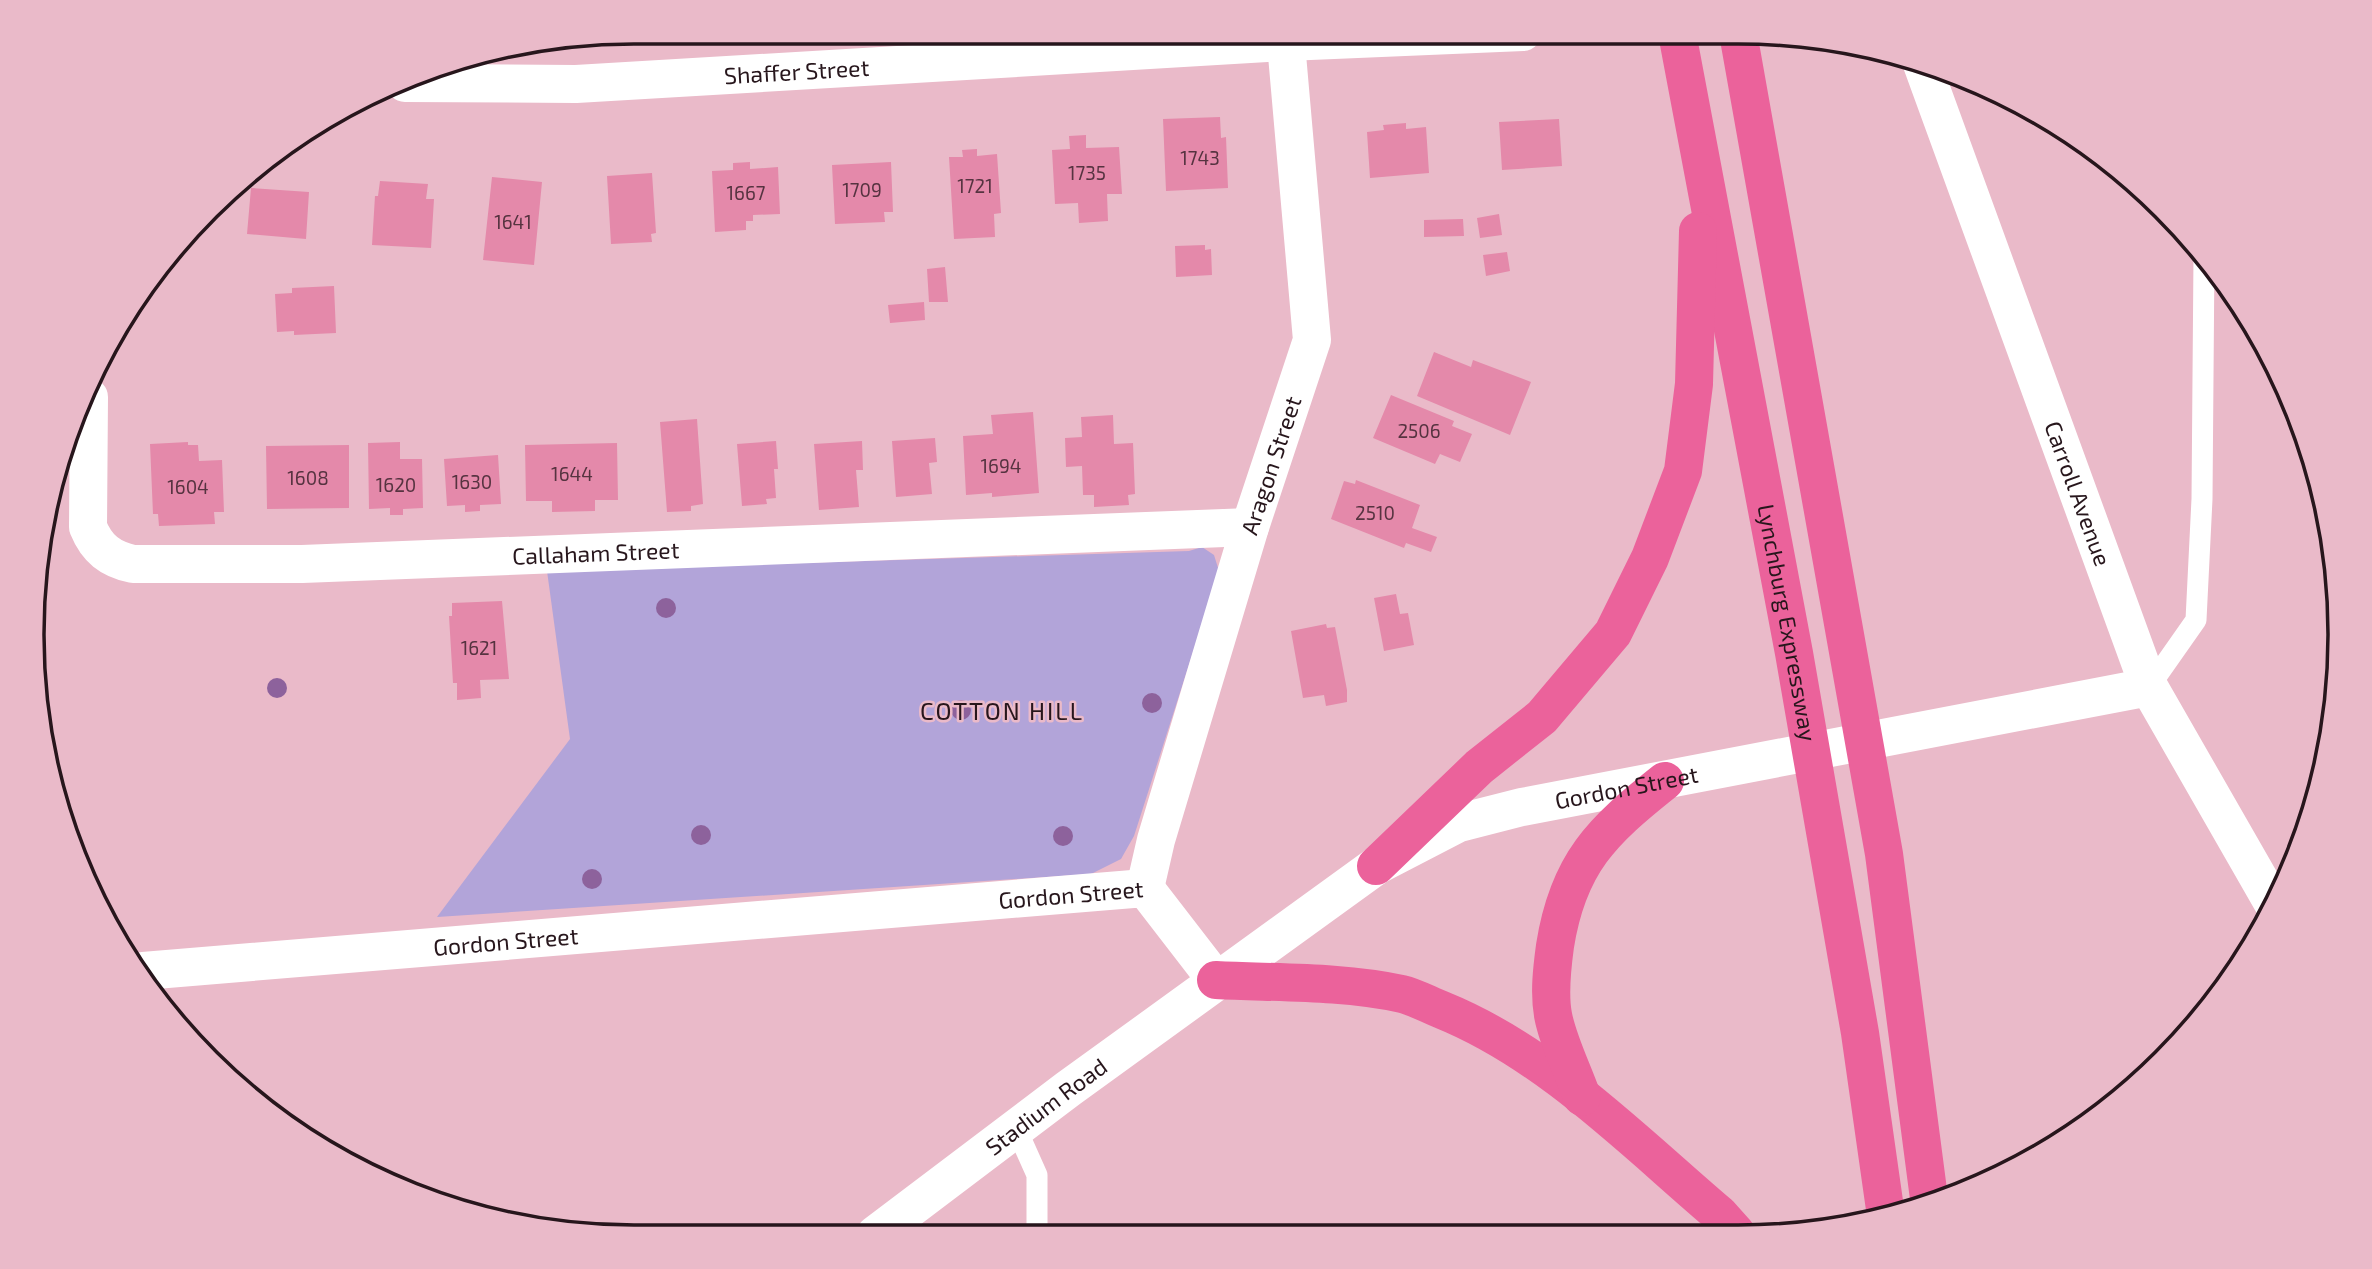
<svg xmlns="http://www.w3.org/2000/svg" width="2372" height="1269" viewBox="0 0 2372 1269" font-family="'Exo 2',sans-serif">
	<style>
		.green { fill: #b2a4d9 }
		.building { fill: #e489aa }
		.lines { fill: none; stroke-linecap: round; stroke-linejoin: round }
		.lane { stroke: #fff; stroke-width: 21 }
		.street { stroke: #fff; stroke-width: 38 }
		.secondary { stroke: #fff; stroke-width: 38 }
		.highway { stroke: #eb629b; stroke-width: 38 }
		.tree { fill: #8d629c }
		.labels { text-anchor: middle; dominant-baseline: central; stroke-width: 5; stroke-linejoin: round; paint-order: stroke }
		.number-label { font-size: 19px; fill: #563340 }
		.street-label { font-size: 23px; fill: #27161c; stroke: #eabac9 }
		.neighbourhood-label { font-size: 24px; letter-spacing: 2px; fill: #27161c; stroke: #eabac9 }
		.rim { fill: none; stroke: #27161c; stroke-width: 3.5 }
	</style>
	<rect width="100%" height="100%" fill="#eabac9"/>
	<path class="green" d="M1202,547L1214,555L1219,571L1134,836L1121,859L1091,874L437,917L570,739L547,571L1189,551Z"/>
	<path class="building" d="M1220,117L1221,138L1226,137L1228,188L1166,191L1163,119Z
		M1559,119L1562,166L1502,170L1499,122Z
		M1406,123V129L1426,127L1429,173L1370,178L1367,132L1384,130L1383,125Z
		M1086,135V148L1119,147L1122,194H1107L1108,221L1079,223L1078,203L1055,204L1052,150L1070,149L1069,136Z
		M977,149V156L997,154L1001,213L994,214L995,237L954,239L949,157H963L962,150Z
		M750,162V169L778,167L780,214L753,215V221H746V230L715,232L712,171L733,170V163Z
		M891,162L893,212H884L885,222L835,224L832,165Z
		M652,173L656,233L651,234L652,242L611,244L607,176Z
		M492,177L542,182L534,265L483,260Z
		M380,181L428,184L426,199H434L431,248L372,245L375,196H378Z
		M251,188L309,192L306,239L247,234Z
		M1499,214L1502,235L1480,238L1477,218Z
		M1463,219L1464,236L1424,237V220Z
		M1205,245V250L1211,249L1212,275L1176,277L1175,246Z
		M1507,252L1510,271L1486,276L1483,255Z
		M945,267L948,302H929L927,269Z
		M334,286L336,333L294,335V331L277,332L275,294L292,293V288Z
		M924,302L925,320L890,323L888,305Z
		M1434,352L1471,367L1473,360L1531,382L1510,435L1417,396Z
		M1391,395L1454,421L1452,426L1472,434L1460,462L1440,454L1435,464L1373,438Z
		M1033,412L1039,493L992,497V493L966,495L963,436L993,434L991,415Z
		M1113,415L1114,444L1133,443L1135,494L1128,495L1129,505L1094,507V495H1083L1082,466L1066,467L1065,438L1082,437L1081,417Z
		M697,419L703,504L691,506V511L667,512L660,422Z
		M935,438L937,462L929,463L932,494L896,497L892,441Z
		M776,441L778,469H774L776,498L766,499L767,504L742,506L737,444Z
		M862,441L863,470H856L859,507L819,510L814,444Z
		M188,442V445H198L199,461L222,460L224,512H214L215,524L159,526L158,514H153L150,444Z
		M400,442V459H422L423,508L403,509V515H390V508L369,509L368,443Z
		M617,443L618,500H595V511L552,512V501H526L525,445Z
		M349,445V508L267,509L266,446Z
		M498,455L501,504L480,505V511L465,512V505L447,506L444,459Z
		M1356,480L1420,505L1412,528L1437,537L1431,552L1406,543L1404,548L1331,519L1344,481L1355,484Z
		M1396,594L1400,614L1408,613L1414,645L1384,651L1374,598Z
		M502,601L509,679L480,680L481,698L457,700V683H453L449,616H452V603Z
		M1326,624L1327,628L1335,627L1347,690V702L1326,706L1324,695L1303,698L1291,631Z"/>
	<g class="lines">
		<path class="lane" d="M2149,687L2196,620L2202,499L2204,255
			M1016,1128L1037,1175V1235"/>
		<g class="street">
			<path id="s1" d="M405,83L576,84L1286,42L1523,32"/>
			<path id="s2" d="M89,397L88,527C97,549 110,559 133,564H302L1250,527"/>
			<path id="s3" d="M1145,888L1156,840L1250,527L1312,340L1285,32"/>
			<path id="s4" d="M143,971L1145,888L1216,980"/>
		</g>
		<g class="secondary">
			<path id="s5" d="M1922,64L2149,687L2274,905"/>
			<path id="s6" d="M875,1235L1068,1089L1376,866L1459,823L1522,807L2149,687"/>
		</g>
		<g class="highway">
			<path id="s7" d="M1677,33L1794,653L1860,1033L1886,1216"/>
			<path d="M1738,33L1884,854L1930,1206"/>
			<path d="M1376,866L1479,767L1542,717L1613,633L1650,558L1683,471L1694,384L1698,231"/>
			<path d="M1216,980C1277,983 1342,981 1402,994C1415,997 1429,1005 1442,1010C1548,1053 1633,1141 1719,1214L1736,1233"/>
			<path d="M1582,1097C1573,1071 1558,1042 1553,1015C1549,993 1552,968 1555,946C1568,863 1602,831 1665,781"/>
		</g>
	</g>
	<g class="tree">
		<circle cx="666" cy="608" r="10"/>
		<circle cx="277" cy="688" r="10"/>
		<circle cx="1152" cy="703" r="10"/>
		<circle cx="961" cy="710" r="10"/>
		<circle cx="701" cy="835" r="10"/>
		<circle cx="1063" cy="836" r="10"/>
		<circle cx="592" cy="879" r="10"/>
	</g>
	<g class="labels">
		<g class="number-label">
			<text x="1200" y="157">1743</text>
			<text x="1087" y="172">1735</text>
			<text x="975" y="185">1721</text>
			<text x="862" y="189">1709</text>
			<text x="746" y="192">1667</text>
			<text x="513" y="221">1641</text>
			<text x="1419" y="430">2506</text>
			<text x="1001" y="465">1694</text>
			<text x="572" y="473">1644</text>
			<text x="308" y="477">1608</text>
			<text x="472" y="481">1630</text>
			<text x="396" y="484">1620</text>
			<text x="188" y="486">1604</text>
			<text x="1375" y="512">2510</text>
			<text x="479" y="647">1621</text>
		</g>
		<g class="street-label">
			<text stroke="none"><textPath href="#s1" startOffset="392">Shaffer Street</textPath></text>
			<text stroke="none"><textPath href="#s3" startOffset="441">Aragon Street</textPath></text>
			<text stroke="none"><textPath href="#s5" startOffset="457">Carroll Avenue</textPath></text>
			<text stroke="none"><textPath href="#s2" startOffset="654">Callaham Street</textPath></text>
			<text stroke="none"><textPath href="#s7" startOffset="600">Lynchburg Expressway</textPath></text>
			<text stroke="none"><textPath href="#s6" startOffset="887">Gordon Street</textPath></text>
			<text stroke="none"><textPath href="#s4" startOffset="931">Gordon Street</textPath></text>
			<text stroke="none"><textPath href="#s4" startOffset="364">Gordon Street</textPath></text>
			<text stroke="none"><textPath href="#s6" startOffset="214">Stadium Road</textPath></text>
		</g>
		<g class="neighbourhood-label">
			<text x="1002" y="710">COTTON HILL</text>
		</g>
	</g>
	<path d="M0 0H2372V1269H0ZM634 44H1738A590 590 0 0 1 2328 634V635A590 590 0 0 1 1738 1225H634A590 590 0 0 1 44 635V634A590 590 0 0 1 634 44Z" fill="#eabac9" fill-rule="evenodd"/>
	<path class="rim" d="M634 44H1738A590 590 0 0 1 2328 634V635A590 590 0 0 1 1738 1225H634A590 590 0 0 1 44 635V634A590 590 0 0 1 634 44Z"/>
</svg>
